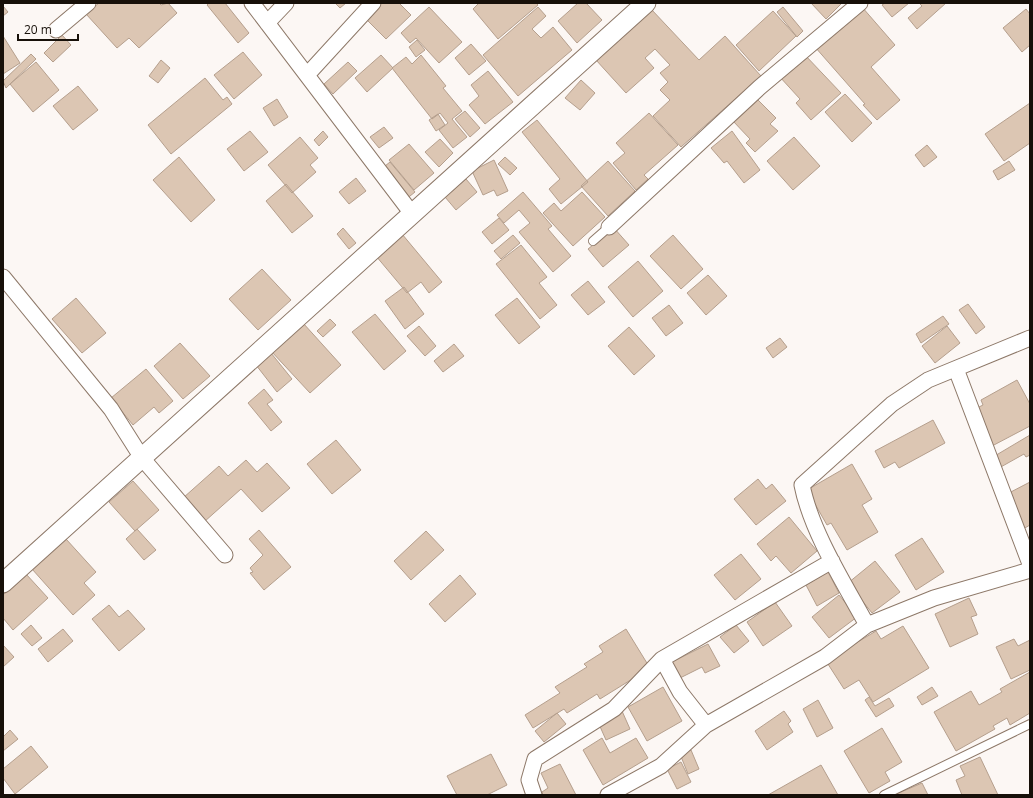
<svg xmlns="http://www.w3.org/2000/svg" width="1033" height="798" viewBox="0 0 1033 798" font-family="'Open Sans',sans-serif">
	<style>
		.building { fill: #dcc6b3; stroke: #b59f8d }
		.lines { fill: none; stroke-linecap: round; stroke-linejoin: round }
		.service-casing { stroke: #8d7868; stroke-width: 10 }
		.minor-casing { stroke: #8d7868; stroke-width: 17 }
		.tertiary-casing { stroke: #8d7868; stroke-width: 21 }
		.service { stroke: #fff; stroke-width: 8 }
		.minor { stroke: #fff; stroke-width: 15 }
		.tertiary { stroke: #fff; stroke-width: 19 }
	</style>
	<rect width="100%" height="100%" fill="#fcf7f4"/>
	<path class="building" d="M99,3H159L161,5L168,3L177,13L139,48L129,38L117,48L86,14Z
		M209,3H225L249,33L238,43L207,5Z
		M335,3H346L340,8Z
		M377,3H399L411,15L386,39L363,16Z
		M479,3H536L538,5L498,39L473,9Z
		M578,3H586L602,20L577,43L558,21Z
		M811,3H842L826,19Z
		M885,3H909L892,17L882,5Z
		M919,3H946L917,29L908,18L922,6Z
		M3,6L8,12L3,16Z
		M429,7L462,42L439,63L416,38L410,43L401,33Z
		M538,7L546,16L532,29L541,38L553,27L572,50L518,96L483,55Z
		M783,7L803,31L797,37L777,12Z
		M862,7L895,45L871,67L900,100L877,120L863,105L865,104L815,47Z
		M651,9L699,60L725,36L761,76L681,147L653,116L670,100L660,90L668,82L660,73L670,65L655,49L645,58L654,68L626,93L596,60Z
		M1026,9L1030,14V45L1022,52L1003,28Z
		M773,11L796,36L759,71L736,45Z
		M62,35L71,45L53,62L44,53Z
		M3,36L20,63L3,74Z
		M417,40L425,50L416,57L409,47Z
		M471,44L486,61L469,75L455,58Z
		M243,52L262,75L234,99L214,75Z
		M31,54L36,59L6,88L3,81Z
		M804,54L841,93L811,120L796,103L800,99L779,76Z
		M381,55L393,68L367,92L355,78Z
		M421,55L446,86L443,88L462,111L452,119L467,137L453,148L439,130L448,123L440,113L432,119L392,68L406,57L412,64Z
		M161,60L170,68L158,83L149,76Z
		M36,62L59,90L33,112L10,84Z
		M348,62L357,71L333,94L324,84Z
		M488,71L513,102L485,124L469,105L479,96L471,85Z
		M205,78L223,100L227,97L232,104L171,154L148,125Z
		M581,80L595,93L580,110L565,98Z
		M78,86L98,110L73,130L53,106Z
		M845,94L872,123L852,142L825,112Z
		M277,99L288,117L274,126L263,108Z
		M757,99L776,118L770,124L778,131L755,152L746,143L750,139L733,121Z
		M1030,103V143L1004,161L985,134Z
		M465,111L480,128L470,137L455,119Z
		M649,113L678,145L644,175L648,179L636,190L613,163L625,153L616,143Z
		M438,114L445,125L436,131L429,120Z
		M537,120L588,182L561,204L549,189L560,179L522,132Z
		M384,127L393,138L379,148L370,137Z
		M250,131L268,152L244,171L227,149Z
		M323,131L328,137L319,146L314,140Z
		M732,131L760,170L744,183L727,161L724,163L711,148Z
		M300,137L318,158L310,165L316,172L292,193L268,165Z
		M794,137L820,166L793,190L767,161Z
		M440,139L453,153L439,167L425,152Z
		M409,144L434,173L414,190L389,160Z
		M927,145L937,157L924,167L915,155Z
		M179,157L215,200L191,222L153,180Z
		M505,157L517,168L510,175L498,164Z
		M494,160L508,191L497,196L494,190L483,195L472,171Z
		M608,161L635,191L608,216L581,186Z
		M1009,161L1015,170L998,180L993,171Z
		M390,162L415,192L405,200L380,170Z
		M356,178L366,191L349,204L339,192Z
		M466,179L477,192L456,210L445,197Z
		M286,184L313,216L292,233L266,201Z
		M523,192L552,226L548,229L571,256L553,272L519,232L530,223L519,210L504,223L497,215Z
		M582,192L605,217L573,246L543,213L554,203L561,211Z
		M499,218L509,230L492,244L482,232Z
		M343,228L356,243L349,249L337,234Z
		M614,228L629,245L603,267L588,249Z
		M402,234L442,282L429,293L421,282L407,293L376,256Z
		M513,235L520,243L501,259L494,251Z
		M673,235L703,269L681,289L650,256Z
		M521,245L547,277L539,283L557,305L540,319L496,264Z
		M638,261L663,291L633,317L608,287Z
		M262,269L291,300L258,330L229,299Z
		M708,275L727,296L706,315L687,293Z
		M588,281L605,302L588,315L571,295Z
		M404,287L424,314L405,329L385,301Z
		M76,298L106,333L82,353L52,319Z
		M517,298L540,327L519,344L495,315Z
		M968,304L985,327L976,334L959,310Z
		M669,305L683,323L666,336L652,318Z
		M375,314L406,351L384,370L352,332Z
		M943,316L949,324L921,343L916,334Z
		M330,319L336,325L323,337L317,331Z
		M303,323L341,365L310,393L271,351Z
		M419,326L436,346L425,356L407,336Z
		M947,326L960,343L935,363L922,346Z
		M629,327L655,356L634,375L608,346Z
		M780,338L787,347L773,358L766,348Z
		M180,343L210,376L183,399L154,366Z
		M454,344L464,356L443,372L434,361Z
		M271,353L292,379L277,392L256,365Z
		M146,369L173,401L159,413L154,407L133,425L111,398Z
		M1017,380L1030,404V426L992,446L973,410L983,405L981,400Z
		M264,389L273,400L267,404L282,422L271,431L248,403Z
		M933,420L945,443L899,468L895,462L884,468L875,451Z
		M1030,435V455L1026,457L1024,454L999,468L993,457Z
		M336,440L361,470L332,494L307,464Z
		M246,460L257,472L267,463L290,488L262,512L241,489L204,522L183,498L219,466L228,476Z
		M852,464L872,499L862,505L878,532L847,550L831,523L827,525L807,490Z
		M758,479L766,489L772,484L786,501L756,525L734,499Z
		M133,481L159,510L135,531L109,502Z
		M1030,482V525L1023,529L1007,494Z
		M789,517L817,551L791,573L776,556L771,561L757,544Z
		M137,529L156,550L144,560L126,539Z
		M259,530L291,567L264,590L250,573L253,572L250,568L263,555L249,539Z
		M426,531L444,550L411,580L394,561Z
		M922,538L944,572L916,590L895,555Z
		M66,539L96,572L84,583L95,595L73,615L32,569Z
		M741,554L761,579L735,600L714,575Z
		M875,561L900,592L872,613L848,583Z
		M828,572L839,593L817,606L806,585Z
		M26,574L48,598L13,630L3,618V595Z
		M460,575L476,594L445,622L429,604Z
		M839,595L857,617L829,638L812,617Z
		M969,598L977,615L971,617L978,634L950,647L935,614Z
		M775,602L792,626L763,646L747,622Z
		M109,605L119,617L128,610L145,629L119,651L92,619Z
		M31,625L42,638L32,646L21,634Z
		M736,625L749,641L734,653L720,637Z
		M903,626L929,668L873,702L859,680L844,689L826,661L876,631L881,639Z
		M63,629L73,641L48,662L38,649Z
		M626,629L650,668L600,699L597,694L567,713L564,709L533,728L525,715L560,693L555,687L587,667L584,664L603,652L599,646Z
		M1014,639L1018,646L1030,640V670L1011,679L996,647Z
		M708,644L720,666L705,673L702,667L678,679L670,663Z
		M3,645L14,657L3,667Z
		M1030,672V713L1010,725L1007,718L993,726L995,729L956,751L934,712L971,691L979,705L1002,692L1000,689Z
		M663,687L682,721L647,741L628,707Z
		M932,687L938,696L922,705L917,697Z
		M869,697L875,706L889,698L894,706L876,717L865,700Z
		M818,700L833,728L817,737L803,709Z
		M622,711L630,729L606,740L598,722Z
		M784,711L791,721L788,724L793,732L767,750L755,731Z
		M557,713L566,724L544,742L535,731Z
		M882,728L902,762L885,772L890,781L869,793L844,751Z
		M10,730L18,739L3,751V737Z
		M602,738L610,753L636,738L648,758L603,785L583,750Z
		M31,746L48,767L15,794L3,778V769Z
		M691,750L699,769L688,774L680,754Z
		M491,754L507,785L487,795H457L447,776Z
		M980,757L998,795H962L956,780L965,776L960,766Z
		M681,762L691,782L677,789L667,769Z
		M560,764L576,795H543L542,792L548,788L541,773Z
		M821,765L838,795H768Z
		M922,783L928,795H894Z"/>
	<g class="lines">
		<defs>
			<path id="service" d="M593,241L609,227
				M884,795L1030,724"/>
			<path id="minor" d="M252,3L413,215
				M267,23L286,3
				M56,30L88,3
				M307,75L373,3
				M609,227L760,87L860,3
				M3,277L111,409L142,458L225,555
				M956,369L1030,564
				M867,625C844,583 811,531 802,485L892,404L928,380L1030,338
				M706,725L680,692L662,659L832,561
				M534,795L529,780L535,759L614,709L662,659
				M608,795L661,766L706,725L825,657L867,625L934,598L1030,570"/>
			<path id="tertiary" d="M3,583L646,3"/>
		</defs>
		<use href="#service" class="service-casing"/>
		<use href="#minor" class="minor-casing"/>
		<use href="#tertiary" class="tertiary-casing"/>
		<use href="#service" class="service"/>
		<use href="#minor" class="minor"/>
		<use href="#tertiary" class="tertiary"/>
	</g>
	<rect width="1033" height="798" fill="none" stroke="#171009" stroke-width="8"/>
	<path d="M18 34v6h60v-6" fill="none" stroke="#171009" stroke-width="2"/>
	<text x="24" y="34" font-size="12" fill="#171009" stroke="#fcf7f4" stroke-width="3" paint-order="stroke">20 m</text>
</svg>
